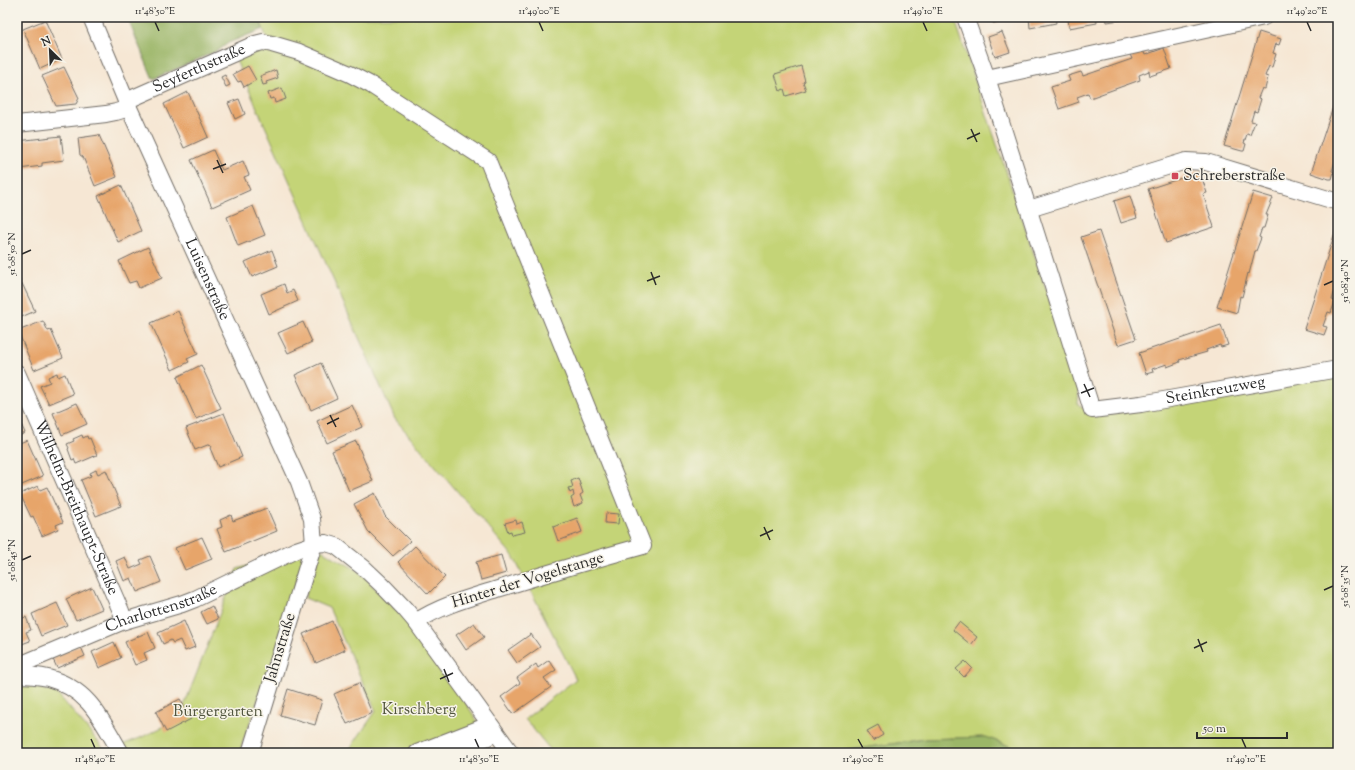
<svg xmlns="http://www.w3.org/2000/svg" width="1355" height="770" viewBox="0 0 1355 770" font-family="'Sorts Mill Goudy',serif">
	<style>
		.green { fill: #c4d477; stroke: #788051 }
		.forest { fill: #9bb668; stroke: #63704a }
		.building { fill: #e7a56a }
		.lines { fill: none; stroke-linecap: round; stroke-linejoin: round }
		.minor-casing { stroke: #726d66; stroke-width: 18 }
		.minor { stroke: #fff; stroke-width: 16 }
		.ticks { fill: none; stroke: #2b2b2b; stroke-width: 1.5 }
		.poi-dot { fill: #d1495b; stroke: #f7f3e8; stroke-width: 1.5 }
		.labels { text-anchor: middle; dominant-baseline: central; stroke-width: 3; stroke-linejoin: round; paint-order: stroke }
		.street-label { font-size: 16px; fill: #2b2b2b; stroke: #f7f3e8 }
		.poi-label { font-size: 16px; fill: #2b2b2b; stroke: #f7f3e8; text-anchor: start }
		.park-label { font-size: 16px; fill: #51553e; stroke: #f7f3e8 }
		.neatline { fill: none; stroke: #2b2b2b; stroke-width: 1.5 }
		.ticks-label { font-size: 10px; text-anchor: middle; fill: #2b2b2b }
	</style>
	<rect width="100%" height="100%" fill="#f7f3e8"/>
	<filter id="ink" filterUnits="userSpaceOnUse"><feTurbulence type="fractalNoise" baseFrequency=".025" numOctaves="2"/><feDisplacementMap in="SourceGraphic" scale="8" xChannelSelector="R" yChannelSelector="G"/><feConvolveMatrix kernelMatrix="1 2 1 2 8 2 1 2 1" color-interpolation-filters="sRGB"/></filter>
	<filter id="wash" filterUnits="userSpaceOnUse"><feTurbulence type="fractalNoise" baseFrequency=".012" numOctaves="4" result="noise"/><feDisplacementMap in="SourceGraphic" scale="16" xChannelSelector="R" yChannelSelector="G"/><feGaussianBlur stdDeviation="0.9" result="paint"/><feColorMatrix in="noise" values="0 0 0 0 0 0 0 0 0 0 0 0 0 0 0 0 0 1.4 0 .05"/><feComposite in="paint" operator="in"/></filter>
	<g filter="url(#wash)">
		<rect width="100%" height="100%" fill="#f6e7d4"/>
		<path class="green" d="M259,17H954L1079,388L1078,404L1094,417L1338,374V753H1027L986,737L925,739L829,753H553L525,719L576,679L513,556L395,419L234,56L268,42Z
			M321,550L359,571L409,624L452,681L486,735L442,753H347L376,711L329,608L305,598Z
			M298,552L302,556V562L278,644L239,753H17V684H18L56,692L106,751L140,738L179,719L237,569Z"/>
		<path class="forest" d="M127,17H259L263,29L228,43L219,50L153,79Z
			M986,737L1027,753H830L925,739Z"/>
		<g id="blocks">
			<path class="building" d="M992,17H998L999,22L993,23Z
				M1029,17H1055L1056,23L1030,28Z
				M1068,17H1096L1097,23L1069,28Z
				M1106,17H1133V18L1107,22Z
				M45,20L62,59L40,69L23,29Z
				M1002,32L1010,52L995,57L988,37Z
				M1259,32L1281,39L1279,45L1276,44L1273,53L1276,54L1272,67L1269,66L1265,76L1268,77L1265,89L1262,88L1258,98L1261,99L1257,112L1254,111L1251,121L1255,122L1250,135L1247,134L1244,143L1246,144L1244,151H1242L1224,146Z
				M1142,48L1145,55L1164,48L1171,69L1150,76L1149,71L1139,75L1140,80L1090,98L1088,93L1077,97L1079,102L1059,109L1051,87L1070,81L1068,76L1081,72L1083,76L1132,59L1129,52Z
				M248,66L256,80L244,87L241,81L238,82L233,74Z
				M801,66L805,81L803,82L806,90L786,96L784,89L780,91L775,74Z
				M64,67L79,98L76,104L56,106L42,76Z
				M276,70L278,78L266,82L267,84L263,85L260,76Z
				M225,75L230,85L226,87L221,77Z
				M282,88L286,99L275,103L274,98L270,99L268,93Z
				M188,92L208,137L184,148L164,104Z
				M1338,92V161L1337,162L1335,161L1332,171L1334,172L1332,179H1329L1311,173Z
				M239,99L245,114L235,119L228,103Z
				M99,135L117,177L95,186L83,157L80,155L78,138Z
				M61,136L64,160L42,163V166L19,169L17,141Z
				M213,150L222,170L243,161L249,175L244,177L250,190L212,207L191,160Z
				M1200,172L1207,193L1203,194L1214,227L1166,243L1148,189Z
				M121,185L141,231L118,242L98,196Z
				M1253,192L1273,198L1266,215H1268L1264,228H1262L1259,237L1261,238L1256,251H1255L1249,274L1248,273L1242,297L1240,296L1237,313L1217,307Z
				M1130,196L1137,218L1121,223L1114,201Z
				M253,206L265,235L238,246L227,217Z
				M1338,223V286H1336L1332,300L1335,301L1331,313L1328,312L1323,326L1327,327L1324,335L1304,329Z
				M1099,231L1136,339L1118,345L1081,237Z
				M148,247L162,278L139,288L136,281L129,283L119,261Z
				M272,250L278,266L252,277L245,262Z
				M18,275L35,311L17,319V276Z
				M284,284L287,293L293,290L298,301L269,314L261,294Z
				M178,311L198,354L187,359L189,362L172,370L151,323Z
				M43,321L48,331L51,330L63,358L34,370L18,331Z
				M303,322L312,342L288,353L278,333Z
				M1221,325L1228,345L1221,347L1220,345L1206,350L1207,352L1179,360L1180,362L1167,367V364L1152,369L1153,372L1146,374L1139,353Z
				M321,363L337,398L311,410L295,375Z
				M201,365L221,408L196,419L177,377Z
				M57,373L58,377L65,374L73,394L49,404L40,386L50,382L48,377Z
				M77,403L87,424L62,435L53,413Z
				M352,405L362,427L327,443L317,421Z
				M224,413L242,457L218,467L210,448L212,447L210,444L195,450L186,428Z
				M17,415L25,433L17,437Z
				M82,435L83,438L87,436L88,439L90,438L97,455L76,464L74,459L72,460L68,449L69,448L67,444L74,441L73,439Z
				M27,440L43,476L17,487V444Z
				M356,441L373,481L349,491L332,451Z
				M96,470L98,474L106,470L121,506L96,516L81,480L91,476L90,473Z
				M578,478L583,493L580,495L583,503L574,507L571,498L574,496L573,491L570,493L568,488L573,487L571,481Z
				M38,486L40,490L47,487L63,522L56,525L58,529L42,536L33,516L31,517L20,494Z
				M375,493L385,516L410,541L393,556L368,531L354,504Z
				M267,508L277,531L226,552L217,529L222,527L220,520L231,515L233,521Z
				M606,513L619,514L618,524L605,523Z
				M577,518L582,532L558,541L553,527Z
				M516,520L517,524L522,522L525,532L512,535L511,531L508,532L505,523Z
				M202,537L212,559L185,570L175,548Z
				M415,546L445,577L428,594L398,562Z
				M501,555L506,573L481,580L476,562Z
				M150,556L161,582L137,592L131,578L124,581L116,561L125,557L130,569L142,564L140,560Z
				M92,587L102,609L76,620L66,599Z
				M57,603L67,625L41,636L32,614Z
				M212,606L218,619L207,624L201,612Z
				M26,617L31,630L26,632L30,641L19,645L18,644H17V620Z
				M184,621L195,647L185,651L180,640L173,643L171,640L163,644L158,633Z
				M332,621L345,650L316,663L303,634Z
				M959,622L977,637L971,645L953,630Z
				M474,623L484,637L466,650L456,635Z
				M148,632L155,648L144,653L147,660L135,665L125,642Z
				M531,634L540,647L517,663L508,650Z
				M114,642L121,658L99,668L92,652Z
				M80,645L85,656L57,668L52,657Z
				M549,660L556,670L544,678L551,687L513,714L501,697L520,683L517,678L536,664L538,668Z
				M965,661L972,668L964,677L956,669Z
				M359,683L372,713L347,724L334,694Z
				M288,689L322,700L315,725L280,715Z
				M180,699L191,719L166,732L156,712Z
				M878,725L883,735L873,741L867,731Z"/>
		</g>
	</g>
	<g filter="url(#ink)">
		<use href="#blocks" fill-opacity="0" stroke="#726d66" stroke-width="1"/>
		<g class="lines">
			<defs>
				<g id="minor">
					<path id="s1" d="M91,17L129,108L299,482L312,519L314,544L250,753"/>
					<path id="s2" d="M965,17L987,78L1092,410L1141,404L1338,369"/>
					<path d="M987,78L1264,17"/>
					<path id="s3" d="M126,101L255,44L263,42L272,44L299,52L350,74L371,85L488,161L643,546C595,559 548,573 501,588C473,597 441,605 416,622"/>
					<path d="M17,124L106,114L116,112L129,108"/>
					<path d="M1029,209L1186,161L1206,162L1338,202"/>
					<path id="s4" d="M17,373L121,611L124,621"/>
					<path id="s5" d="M21,675L22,664L124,621L182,604L195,599L296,550L314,544L326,543L336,546L364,568L382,585L405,609L416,622L511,753"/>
					<path d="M17,676C27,674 38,676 48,678C89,689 101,719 121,753"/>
					<path d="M417,753L484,727L488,737L448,753"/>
				</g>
			</defs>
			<use href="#minor" class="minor-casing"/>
			<use href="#minor" class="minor"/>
		</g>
	</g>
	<path class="ticks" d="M155,22L159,31M539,22L543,31M923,22L927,31M1307,22L1311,31M971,129L977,142M967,139L980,133M217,160L223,173M213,169L226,164M22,254L31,250M651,272L656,285M647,281L660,276M1324,285L1333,281M1084,384L1090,397M1081,393L1094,388M330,415L336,427M327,424L339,418M764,527L770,540M760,536L773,530M22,560L31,556M1324,590L1333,586M1198,639L1203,652M1194,648L1207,642M444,669L449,682M440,679L453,673M91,739L95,748M475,739L479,748M858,739L863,748M1242,739L1246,748"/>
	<rect class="poi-dot" x="1171" y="172" width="8" height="8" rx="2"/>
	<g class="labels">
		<g class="street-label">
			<text stroke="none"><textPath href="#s3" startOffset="80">Seyferthstraße</textPath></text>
			<text stroke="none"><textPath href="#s1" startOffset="287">Luisenstraße</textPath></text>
			<text stroke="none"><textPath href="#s2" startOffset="538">Steinkreuzweg</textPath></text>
			<text stroke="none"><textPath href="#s4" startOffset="147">Wilhelm-Breithaupt-Straße</textPath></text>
			<text transform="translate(528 581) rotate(-17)">Hinter der Vogelstange</text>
			<text stroke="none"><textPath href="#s5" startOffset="161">Charlottenstraße</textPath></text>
			<text transform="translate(281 648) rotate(-73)">Jahnstraße</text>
		</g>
		<g class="poi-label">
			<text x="1183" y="176">Schreberstraße</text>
		</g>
		<g class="park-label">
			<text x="419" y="710">Kirschberg</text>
			<text x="218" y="712">Bürgergarten</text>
		</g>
	</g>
	<rect width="1355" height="770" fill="none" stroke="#f7f3e8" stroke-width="44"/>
	<g transform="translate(50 50) rotate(336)" stroke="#f7f3e8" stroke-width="3" paint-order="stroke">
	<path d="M0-3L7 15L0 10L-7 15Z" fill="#2b2b2b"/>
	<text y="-6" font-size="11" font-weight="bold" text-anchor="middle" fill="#2b2b2b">N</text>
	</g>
	<path d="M1197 732v6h90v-6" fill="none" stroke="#2b2b2b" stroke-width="2"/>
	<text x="1203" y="732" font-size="12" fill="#2b2b2b" stroke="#f7f3e8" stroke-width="3" paint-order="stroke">50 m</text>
	<rect x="22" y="22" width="1311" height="726" class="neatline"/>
	<g class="ticks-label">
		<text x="155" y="14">11°48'50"E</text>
		<text x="539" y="14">11°49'00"E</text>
		<text x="923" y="14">11°49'10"E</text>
		<text x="1307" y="14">11°49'20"E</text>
		<text transform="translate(11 254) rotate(-90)" y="4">51°08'50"N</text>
		<text transform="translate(1344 281) rotate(-90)" y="4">51°08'40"N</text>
		<text transform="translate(11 560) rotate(-90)" y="4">51°08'45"N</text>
		<text transform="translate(1344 586) rotate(-90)" y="4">51°08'35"N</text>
		<text x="95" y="762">11°48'40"E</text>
		<text x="479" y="762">11°48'50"E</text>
		<text x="863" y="762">11°49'00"E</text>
		<text x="1246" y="762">11°49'10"E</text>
	</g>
</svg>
